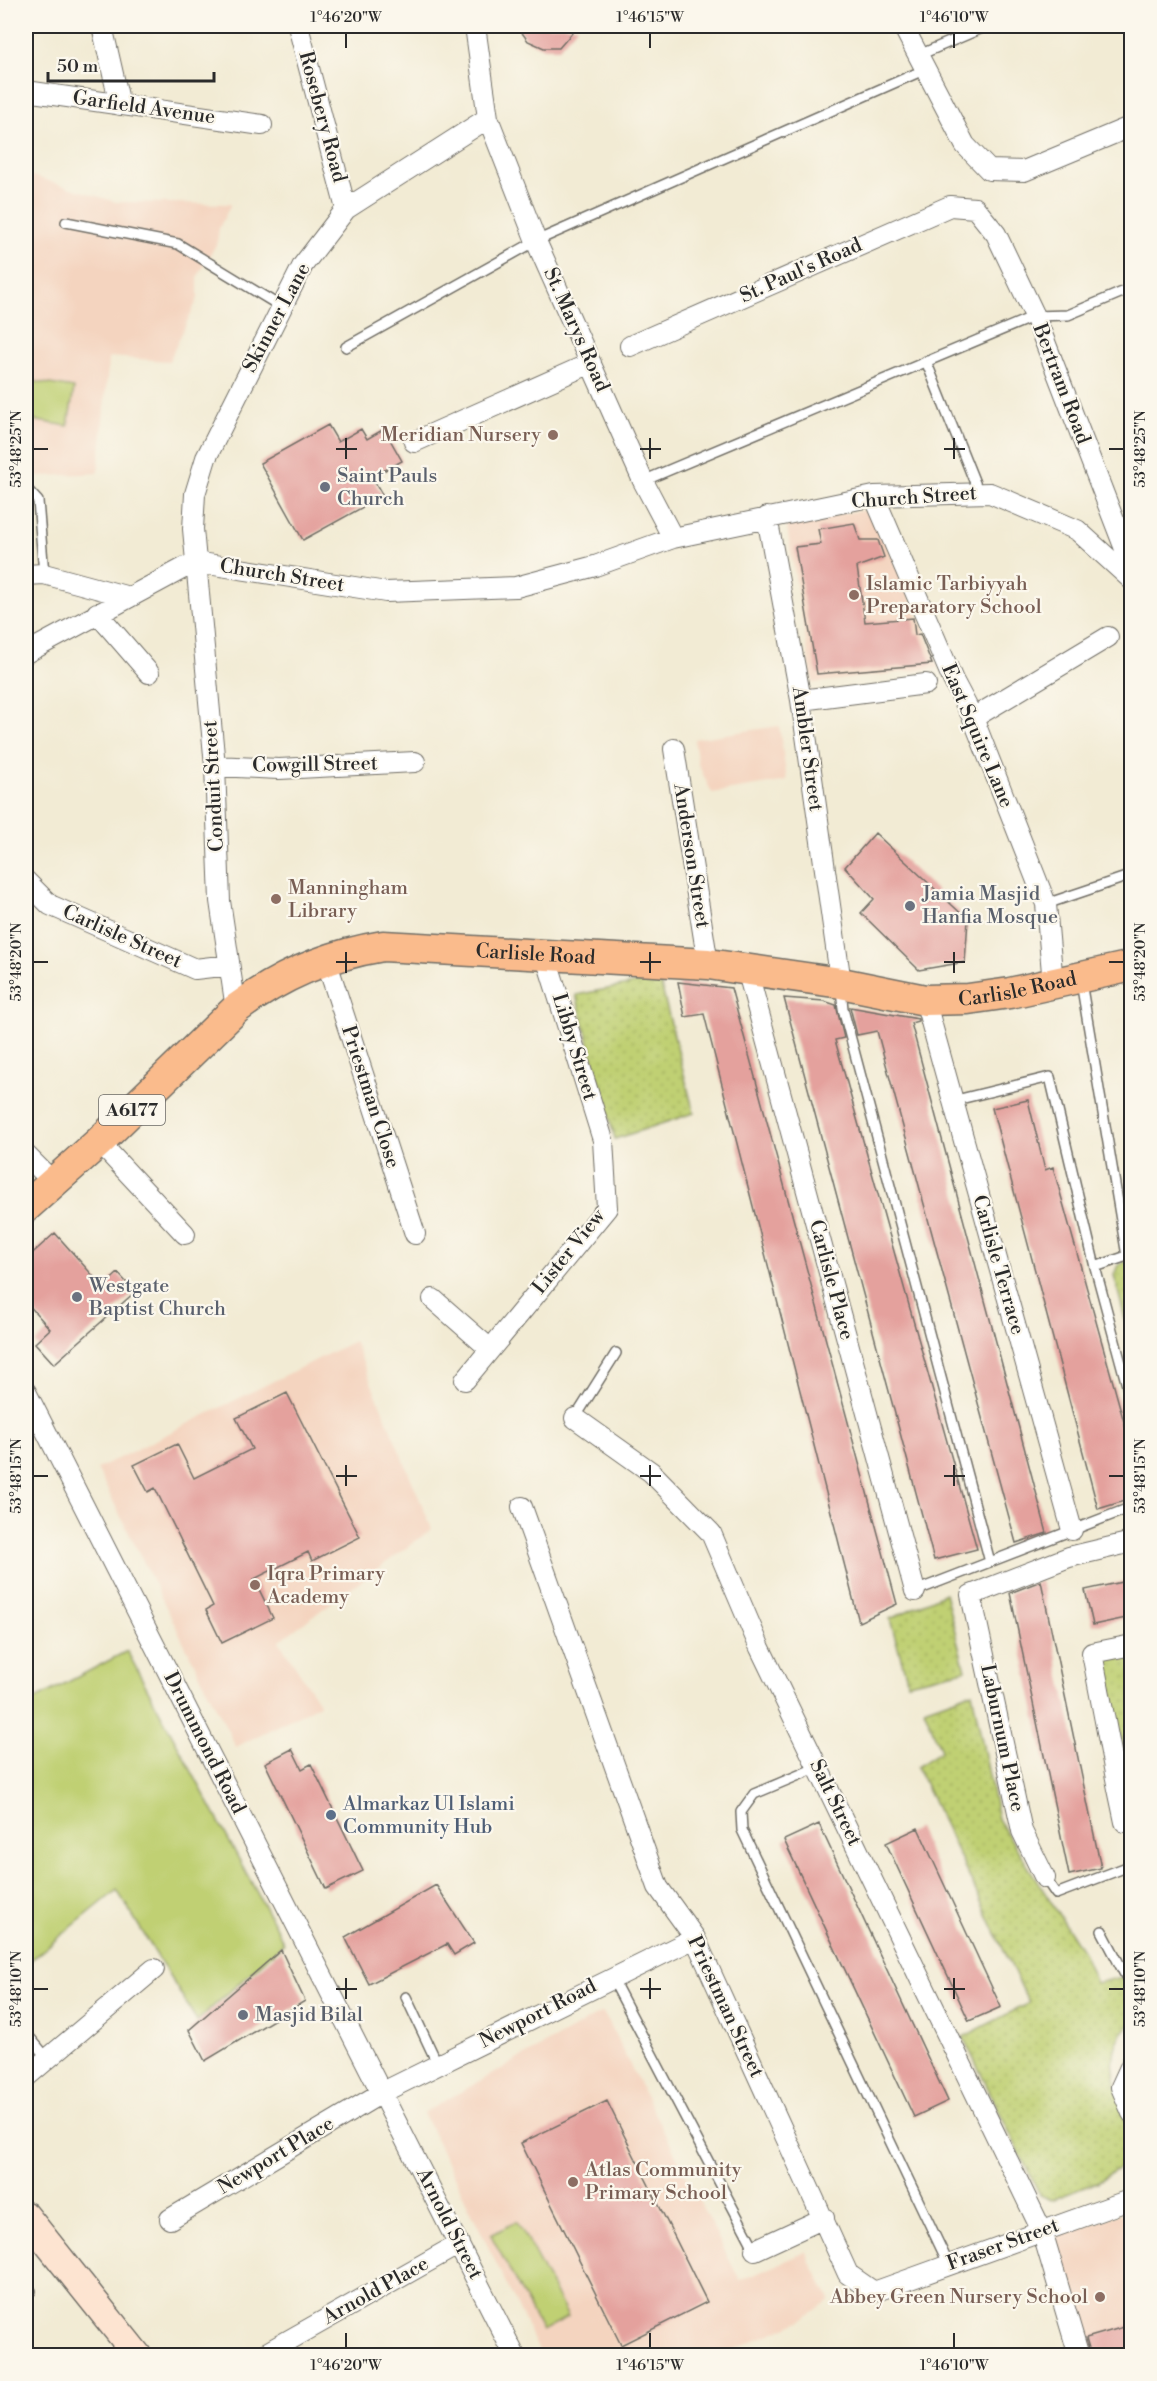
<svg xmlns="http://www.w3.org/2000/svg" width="1157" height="2381" viewBox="0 0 1157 2381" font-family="'Libre Bodoni',serif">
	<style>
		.built { fill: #f4d4bf }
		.green { fill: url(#green-dots); stroke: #767e4f; stroke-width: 1.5 }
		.pitch { fill: #c0d073; stroke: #767e4f; stroke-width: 1.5 }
		.building { fill: #e4a19d }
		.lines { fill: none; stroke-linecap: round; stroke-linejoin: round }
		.service-casing { stroke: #716e66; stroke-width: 12 }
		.minor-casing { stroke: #716e66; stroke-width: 22 }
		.secondary-casing { stroke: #716e66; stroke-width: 30 }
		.primary-casing { stroke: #716e66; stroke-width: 33 }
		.service { stroke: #fff; stroke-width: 9 }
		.minor { stroke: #fff; stroke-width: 20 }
		.secondary { stroke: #fde4d1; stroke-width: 27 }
		.primary { stroke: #fabb8c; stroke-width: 30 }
		.ticks { fill: none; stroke: #2b2b2b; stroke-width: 2 }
		.education-dot { fill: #8d6e63; stroke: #fbf7ec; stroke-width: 2 }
		.worship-dot { fill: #6b7280; stroke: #fbf7ec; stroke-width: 2 }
		.service-dot { fill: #5c6f8a; stroke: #fbf7ec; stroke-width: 2 }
		.labels { text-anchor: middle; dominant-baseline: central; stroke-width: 4.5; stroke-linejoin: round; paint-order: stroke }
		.shield { fill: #fbf7ec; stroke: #696865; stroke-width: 1.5 }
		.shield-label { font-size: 18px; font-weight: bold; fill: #2b2b2b }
		.street-label { font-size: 20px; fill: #2b2b2b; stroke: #fbf7ec }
		.education-label { font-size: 20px; fill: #785e54; stroke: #fbf7ec; text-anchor: start }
		.worship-label { font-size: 20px; fill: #5b616d; stroke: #fbf7ec; text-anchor: start }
		.service-label { font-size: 20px; fill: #4e5e75; stroke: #fbf7ec; text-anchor: start }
		.neatline { fill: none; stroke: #2b2b2b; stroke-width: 2 }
		.ticks-label { font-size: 15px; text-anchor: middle; fill: #2b2b2b }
	</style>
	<defs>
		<pattern id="green-dots" width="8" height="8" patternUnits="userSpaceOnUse" patternTransform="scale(1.5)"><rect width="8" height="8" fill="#c0d073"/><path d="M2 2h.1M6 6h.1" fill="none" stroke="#a5b364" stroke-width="1.8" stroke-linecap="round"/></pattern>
	</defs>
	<rect width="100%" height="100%" fill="#fbf7ec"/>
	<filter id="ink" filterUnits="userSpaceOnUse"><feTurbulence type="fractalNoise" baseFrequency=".0167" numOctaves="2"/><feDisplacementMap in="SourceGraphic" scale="12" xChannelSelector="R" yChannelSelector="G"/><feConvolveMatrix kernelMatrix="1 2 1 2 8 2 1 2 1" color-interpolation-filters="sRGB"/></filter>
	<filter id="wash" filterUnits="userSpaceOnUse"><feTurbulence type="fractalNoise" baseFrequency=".008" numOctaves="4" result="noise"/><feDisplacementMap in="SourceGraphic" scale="24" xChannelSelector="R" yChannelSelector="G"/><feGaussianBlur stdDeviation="1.35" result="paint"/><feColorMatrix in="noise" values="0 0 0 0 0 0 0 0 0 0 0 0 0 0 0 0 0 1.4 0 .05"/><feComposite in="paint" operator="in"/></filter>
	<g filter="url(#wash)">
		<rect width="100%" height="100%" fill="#f2ebd4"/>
		<path class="built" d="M26,174L116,202L231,204L219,228L217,243L198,276V298L169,361L109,357L98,473L26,477Z
			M873,509L939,668L813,683L786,522Z
			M779,726L787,781L712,793L698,764L694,739Z
			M354,1341L432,1529L279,1641L320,1704L236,1747L97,1469Z
			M603,2012L740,2281L806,2252L830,2300L800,2321L722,2355H541L423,2113Z
			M1131,2210V2355H1084L1053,2238Z"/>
		<path class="green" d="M649,981L661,985L694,1113L615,1139L576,995Z
			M1131,1259V1343L1114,1275L1118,1265Z
			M945,1593L965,1670L908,1683L890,1619Z
			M1131,1652V1769L1127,1768L1105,1657Z
			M972,1692L998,1819L1084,1954L1096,1983L1131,1975V2024C1099,2051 1119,2090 1126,2125C1128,2137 1127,2150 1127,2163L1097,2182L1052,2200L1040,2195L963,2037L1029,2003L917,1767L941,1751L924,1709Z"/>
		<path class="pitch" d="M26,380L74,388L68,426L26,419Z
			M127,1651L284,1943L197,2021L117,1890L26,1964V1704Z
			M517,2221L568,2317L542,2331L491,2235Z"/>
		<g id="blocks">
			<path class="building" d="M517,26H578L559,48H544L528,41Z
				M328,425L338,442L361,429L367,439L384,429L402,461L372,477L383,496L303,540L260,463Z
				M854,523L860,540H878L884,557L857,567L865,622L913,618L915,635L920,634L932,664L817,674L795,547L821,544L818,529Z
				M875,833L968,920L965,962L919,970L861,913L874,899L845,867Z
				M678,982L731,988L897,1604L859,1622L704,1014L685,1017Z
				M784,998L824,1001L836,1005L844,1038L835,1040L977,1549L934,1560Z
				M850,1007L918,1019V1021L911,1023L1047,1533L1016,1543L877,1031L857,1035Z
				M1028,1100L1045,1170L1053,1167L1131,1447V1499L1098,1509L992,1108Z
				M55,1233L103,1287L118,1273L135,1292L54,1364L35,1343L50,1329L26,1302V1259Z
				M287,1393L360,1537L312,1561L308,1552L254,1579L273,1618L222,1643L206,1610L213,1606L155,1488L148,1492L134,1465L177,1444L194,1478L252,1449L236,1418Z
				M1131,1580V1617L1093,1625L1085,1590Z
				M1041,1581L1101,1868L1069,1875L1010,1593Z
				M292,1749L302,1769L311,1764L363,1871L326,1889L265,1763Z
				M819,1824L948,2101L914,2117L784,1840Z
				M918,1828L1001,2007L969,2021L886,1843Z
				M436,1885L474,1943L454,1955L447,1944L369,1984L345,1937Z
				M281,1950L305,2001L205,2061L189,2030Z
				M607,2101L707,2302L621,2345L521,2143Z
				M1131,2325V2355H1091L1086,2338Z"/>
		</g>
	</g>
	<g filter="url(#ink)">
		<use href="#blocks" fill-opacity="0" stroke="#716e66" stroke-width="1.5"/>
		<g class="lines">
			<defs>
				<path id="service" d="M919,55L987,26
					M66,222L178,244L280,306
					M346,347L536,241L926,69
					M926,361L979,493
					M643,481L1035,316L1068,315L1132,288
					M26,488L38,501L44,574
					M1046,904L1132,875
					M1081,982L1127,1256L1095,1267
					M841,988L843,1009L990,1562
					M952,1101L1050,1077L1095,1267L1132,1404
					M575,1418L616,1353
					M915,1591L1132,1507
					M818,1767L754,1794L741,1812L742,1830L949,2265
					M1045,1878L1056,1894L1132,1865
					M1102,1931L1132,1988
					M612,1978L755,2250
					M406,1997L438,2065
					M26,2033L47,2058
					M26,2293L31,2291"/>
				<path id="minor" d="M102,26L120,105
					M298,26L346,209
					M475,26L488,118L536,241L643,481L673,538
					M903,26L965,145L989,170L1024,171L1132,126
					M26,91L262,125
					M630,346L950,206L975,208L996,234L1035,316L1132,567
					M414,442L591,363
					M874,496L953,680L973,718L1046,904L1053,984
					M767,517L801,700L841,983
					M26,575L44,574L129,597
					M97,613L149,673
					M26,653L195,562L386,592L516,587L595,566L673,538L874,496L990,493L1077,530L1132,580
					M801,700L926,684
					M973,718L1108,637
					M674,749L708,964
					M215,766L279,769L415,762
					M26,881L50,905L195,969L229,965
					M326,960L415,1234
					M747,969L915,1591
					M925,1000L1072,1530
					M236,1009L220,901L215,766L193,529L195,494L206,458L303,265L346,209L488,118
					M99,1142L185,1234
					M26,1155L53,1182
					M433,1299L490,1349
					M465,1380L607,1208L603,1140L545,954
					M26,1392L515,2356
					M575,1418L651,1472L711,1533L760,1648L1042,2231L1079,2356
					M522,1507L658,1887L695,1938L848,2274L874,2292L1132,2199
					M1132,1645L1092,1653L1118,1789L1132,1786
					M1118,1789L1125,1822
					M1045,1878L1022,1831L971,1595L1069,1557L1132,1542
					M1132,2063L1121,2087L1132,2113
					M26,2077L154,1969
					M170,2219L383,2092L695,1938
					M755,2250L824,2218
					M261,2356L459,2244"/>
				<path id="secondary" d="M26,2216L138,2356"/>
				<g id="primary">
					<path id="s1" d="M26,1207L99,1142L236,1009C279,976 329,955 383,946L708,964L841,983L925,1000L968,999L1010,993L1132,966"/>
				</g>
			</defs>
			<use href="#service" class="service-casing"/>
			<use href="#minor" class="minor-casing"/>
			<use href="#secondary" class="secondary-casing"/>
			<use href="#primary" class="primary-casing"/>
			<use href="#service" class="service"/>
			<use href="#minor" class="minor"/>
			<use href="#secondary" class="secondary"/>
			<use href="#primary" class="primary"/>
		</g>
	</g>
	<path class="ticks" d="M346,33V48M650,33V48M954,33V48M346,438V459M650,438V459M954,438V459M33,449H48M336,449H357M640,449H661M944,449H965M1109,449H1124M346,952V973M650,952V973M954,952V973M33,962H48M336,962H357M640,962H661M944,962H965M1109,962H1124M346,1465V1486M650,1465V1486M954,1465V1486M33,1476H48M336,1476H357M640,1476H661M944,1476H965M1109,1476H1124M346,1978V1999M650,1978V1999M954,1978V1999M33,1989H48M336,1989H357M640,1989H661M944,1989H965M1109,1989H1124M346,2333V2348M650,2333V2348M954,2333V2348"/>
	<g class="education-dot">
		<circle cx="553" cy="435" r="6"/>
		<circle cx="854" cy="595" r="6"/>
		<circle cx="276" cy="899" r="6"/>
		<circle cx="255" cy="1585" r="6"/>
		<circle cx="573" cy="2182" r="6"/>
		<circle cx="1100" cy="2297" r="6"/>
	</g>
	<g class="worship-dot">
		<circle cx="325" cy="487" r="6"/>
		<circle cx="910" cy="906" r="6"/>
		<circle cx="77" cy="1297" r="6"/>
		<circle cx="243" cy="2015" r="6"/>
	</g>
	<circle class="service-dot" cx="331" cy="1815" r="6"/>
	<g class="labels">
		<rect class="shield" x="99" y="1095" width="66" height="30" rx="4.5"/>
		<g class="shield-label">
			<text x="132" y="1110">A6177</text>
		</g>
		<g class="street-label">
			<text transform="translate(144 108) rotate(8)">Garfield Avenue</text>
			<text transform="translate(322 117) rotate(75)">Rosebery Road</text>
			<text transform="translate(801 271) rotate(-24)">St. Paul's Road</text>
			<text transform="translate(277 318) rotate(-62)">Skinner Lane</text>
			<text transform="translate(576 330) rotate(66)">St. Marys Road</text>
			<text transform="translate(1061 384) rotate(69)">Bertram Road</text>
			<text transform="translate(914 498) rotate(-4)">Church Street</text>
			<text transform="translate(282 576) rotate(9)">Church Street</text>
			<text transform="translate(977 736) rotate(67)">East Squire Lane</text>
			<text transform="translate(807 749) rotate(82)">Ambler Street</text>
			<text transform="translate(315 765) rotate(-1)">Cowgill Street</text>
			<text transform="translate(214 786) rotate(-93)">Conduit Street</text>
			<text transform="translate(691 856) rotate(81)">Anderson Street</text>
			<text transform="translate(122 937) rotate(24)">Carlisle Street</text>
			<text stroke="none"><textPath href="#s1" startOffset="603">Carlisle Road</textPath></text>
			<text stroke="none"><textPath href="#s1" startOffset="1089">Carlisle Road</textPath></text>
			<text transform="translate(574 1047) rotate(73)">Libby Street</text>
			<text transform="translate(370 1097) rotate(72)">Priestman Close</text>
			<text transform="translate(569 1252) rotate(-51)">Lister View</text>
			<text transform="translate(998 1265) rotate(74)">Carlisle Terrace</text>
			<text transform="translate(831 1280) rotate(75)">Carlisle Place</text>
			<text transform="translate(1002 1738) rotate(78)">Laburnum Place</text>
			<text transform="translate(204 1743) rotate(63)">Drummond Road</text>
			<text transform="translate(835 1803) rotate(64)">Salt Street</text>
			<text transform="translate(725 2007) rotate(65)">Priestman Street</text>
			<text transform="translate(538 2014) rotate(-27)">Newport Road</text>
			<text transform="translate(276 2156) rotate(-31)">Newport Place</text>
			<text transform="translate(449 2224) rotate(63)">Arnold Street</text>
			<text transform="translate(1003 2245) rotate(-20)">Fraser Street</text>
			<text transform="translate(376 2291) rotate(-29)">Arnold Place</text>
		</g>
		<g class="education-label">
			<text x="541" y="435" text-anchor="end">Meridian Nursery</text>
			<text x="866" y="584">Islamic Tarbiyyah<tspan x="866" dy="23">Preparatory School</tspan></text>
			<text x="288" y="888">Manningham<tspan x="288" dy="23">Library</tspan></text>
			<text x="267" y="1574">Iqra Primary<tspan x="267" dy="23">Academy</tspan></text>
			<text x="585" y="2170">Atlas Community<tspan x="585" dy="23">Primary School</tspan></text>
			<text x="1088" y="2297" text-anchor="end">Abbey Green Nursery School</text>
		</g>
		<g class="worship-label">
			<text x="337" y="476">Saint Pauls<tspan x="337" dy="23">Church</tspan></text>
			<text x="922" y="894">Jamia Masjid<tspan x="922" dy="23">Hanfia Mosque</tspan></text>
			<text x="89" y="1286">Westgate<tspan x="89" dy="23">Baptist Church</tspan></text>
			<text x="255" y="2015">Masjid Bilal</text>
		</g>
		<g class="service-label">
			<text x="343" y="1804">Almarkaz Ul Islami<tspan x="343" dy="23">Community Hub</tspan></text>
		</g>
	</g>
	<rect width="1157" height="2381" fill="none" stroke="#fbf7ec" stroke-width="66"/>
	<path d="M48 72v9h166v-9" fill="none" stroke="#2b2b2b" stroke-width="3"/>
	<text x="57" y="72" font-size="18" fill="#2b2b2b" stroke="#fbf7ec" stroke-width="4.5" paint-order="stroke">50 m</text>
	<rect x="33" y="33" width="1091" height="2315" class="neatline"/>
	<g class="ticks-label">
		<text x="346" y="22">1°46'20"W</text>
		<text x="650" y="22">1°46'15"W</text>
		<text x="954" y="22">1°46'10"W</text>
		<text transform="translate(16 449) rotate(-90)" y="5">53°48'25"N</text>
		<text transform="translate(1140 449) rotate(-90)" y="5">53°48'25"N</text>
		<text transform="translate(16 962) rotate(-90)" y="5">53°48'20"N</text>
		<text transform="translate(1140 962) rotate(-90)" y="5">53°48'20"N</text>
		<text transform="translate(16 1476) rotate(-90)" y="5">53°48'15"N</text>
		<text transform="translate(1140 1476) rotate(-90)" y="5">53°48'15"N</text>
		<text transform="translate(16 1989) rotate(-90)" y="5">53°48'10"N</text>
		<text transform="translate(1140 1989) rotate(-90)" y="5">53°48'10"N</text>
		<text x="346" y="2370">1°46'20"W</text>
		<text x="650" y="2370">1°46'15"W</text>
		<text x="954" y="2370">1°46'10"W</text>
	</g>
</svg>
